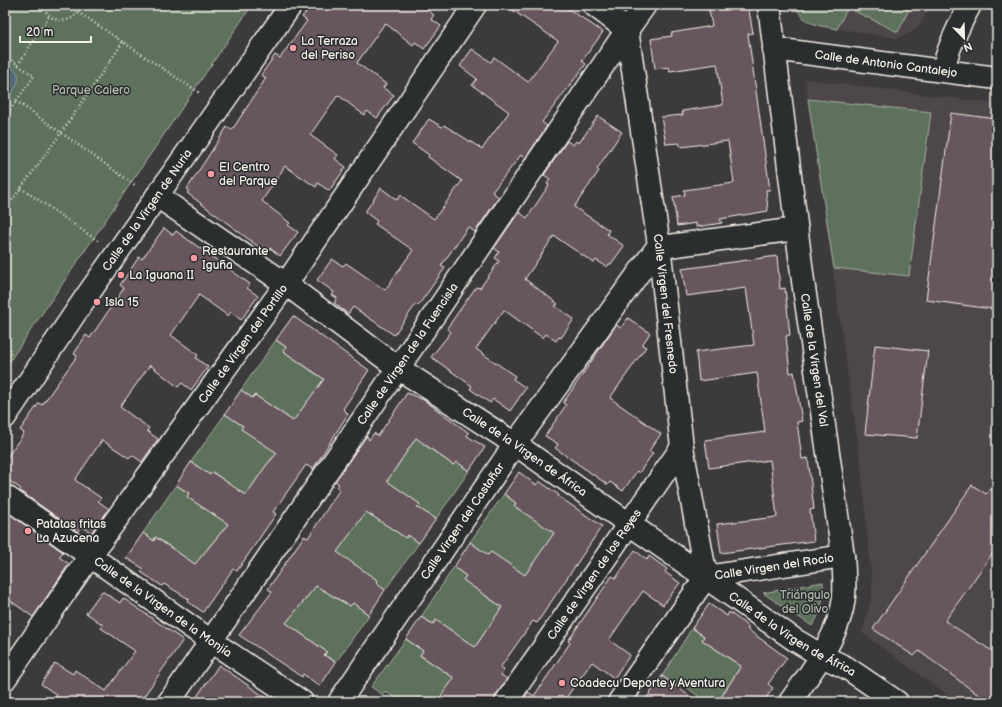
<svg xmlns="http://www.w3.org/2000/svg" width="1002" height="707" viewBox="0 0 1002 707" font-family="'Balsamiq Sans',sans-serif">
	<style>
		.built { fill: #4d4649 }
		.green { fill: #5d715b; stroke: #a8b1a2 }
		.water { fill: #526776; stroke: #939ea4 }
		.building { fill: #68575e; stroke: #f4f1e8 }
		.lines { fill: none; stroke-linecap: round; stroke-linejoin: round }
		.minor-casing { stroke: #f4f1e8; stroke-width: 25 }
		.path { stroke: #f4f1e8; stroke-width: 2.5; stroke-dasharray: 1 3; stroke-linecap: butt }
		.minor { stroke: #2a2d2e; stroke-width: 22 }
		.poi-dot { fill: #ff9aa2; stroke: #2a2d2e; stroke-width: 1.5 }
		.labels { text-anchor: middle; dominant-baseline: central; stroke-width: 3; stroke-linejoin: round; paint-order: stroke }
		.poi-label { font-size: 12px; fill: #f4f1e8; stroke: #2a2d2e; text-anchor: start }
		.street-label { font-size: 12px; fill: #f4f1e8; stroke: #2a2d2e }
		.park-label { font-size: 12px; fill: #b0b7a9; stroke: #2a2d2e }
	</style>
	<rect width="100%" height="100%" fill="#3d3a3c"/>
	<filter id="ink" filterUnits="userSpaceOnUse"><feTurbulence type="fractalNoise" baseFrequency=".025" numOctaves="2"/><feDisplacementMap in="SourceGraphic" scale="8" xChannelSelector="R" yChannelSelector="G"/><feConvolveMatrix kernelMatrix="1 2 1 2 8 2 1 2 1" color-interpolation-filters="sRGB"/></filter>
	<g filter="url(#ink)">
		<path class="built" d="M795,5H931L919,26L910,33L896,38L821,26L806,21L798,12Z
			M805,79L997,104V702H957L862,633L872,596V583L861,465Z"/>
		<path class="green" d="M5,5H252L5,368Z
			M795,5H849L837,29C817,25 804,25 795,5Z
			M857,5H911L898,32L854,11Z
			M808,99L931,112L909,276L834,268Z
			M276,340L286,347L283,351L317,375L321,369L330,375L295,428L285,421L288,417L256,396L252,398L241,390Z
			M225,414L243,426L241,429L281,451L276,459L272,458L266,466L269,469L263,479L258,477L253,485L256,488L248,501L231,485L213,472L210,475L191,462Z
			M414,433L425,440L423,444L453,465L457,462L469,471L436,519L417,507L420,504L381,482L398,465L405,454Z
			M176,485L189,493L188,497L230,523L207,549L198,572L187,564L189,560L156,537L154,541L143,533Z
			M504,494L516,503L514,506L560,531L525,583L470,542Z
			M366,505L374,517L406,538L408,535L419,543L385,590L376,583L377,580L332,553Z
			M454,567L466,576L464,580L494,602L509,606L486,632L479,641L477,653L469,643L436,620L433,624L421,617Z
			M314,577L329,594L350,606L353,603L369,615L336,662L324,655L326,651L296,630L282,624L297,609L307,598Z
			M823,582C824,598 821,614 812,626L763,593Z
			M692,628L704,636L702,640L733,661L736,658L747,666L737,672L721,697L725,702H698L701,698L682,684L679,688L662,676Z
			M406,639L423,651L420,656L441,669L443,667L460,679L448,695L444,692L437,702H401L385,691L383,695L371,687Z"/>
		<path class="water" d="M5,66C8,66 11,67 14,69C26,78 11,94 5,102Z"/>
		<path class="building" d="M312,5H421L434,15L431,19L441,26L424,49L415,42L413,45L385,23L357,63L386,84L383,88L394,95L377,118L367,111L364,115L338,95L310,135L338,155L335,159L346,167L329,191L318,183L316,187L285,166L262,201L290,223L288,225L298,232L280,256L270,248L267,253L187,193L189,190L187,189L227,127L232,130L266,78L261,75L275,55L280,58L293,40L307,21L302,17Z
			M505,5H563L603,32L582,61L586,64L542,122L547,126L525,159L521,155L492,192L499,197L475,232L468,227L441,266L445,268L418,306L416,304L394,335L353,307L348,314L334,303L337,298L332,295L334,292L317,280L332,259L343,266L346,263L385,290L413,250L375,224L377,221L365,212L381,188L397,200L400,195L434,219L462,181L428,157L429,155L412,143L429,119L442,127L444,125L482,149L509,112L472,85L477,79L460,66L472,49L491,62L494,57L528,82L558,41Z
			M708,5H748L753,33L748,34L770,190H766L768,211L720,219L722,223L696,227V223L677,226L673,197L685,195L684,190L734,183L728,141L681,147L679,143L666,144L661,117L683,115L682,111L723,105L717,64L670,71L669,67L655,69L651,39L672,36L671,33L712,26Z
			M951,113L997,119V269L992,309L926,300Z
			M598,116L622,132L597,169L599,171L574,207L609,230L607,234L624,246L611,264H609L607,267L596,260L594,263L554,236L525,279L558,304L555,306L574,319L561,338L559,337L556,341L546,334L543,338L504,310L476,349L515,376L513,379L526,388L510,411L493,399L490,403L470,389L472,386L431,357L451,332L447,328L476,287L480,288L499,261L495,258L499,252L494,248L519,212L527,218L549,185L547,184L550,179L544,175L567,141L573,145L576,141L579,143Z
			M164,228L173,235L176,231L250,284L247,288L258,296L241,320L231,312L228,316L199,295L171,335L198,355L196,358L208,367L191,390L182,383L178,387L150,365L120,407L149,428L147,431L158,439L142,462L132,455L129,458L102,440L75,480L101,498L98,501L109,509L91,533L82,526L78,532L20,491L21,489L5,478V460L24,433L20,430L39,403L42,405L77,356L74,354L86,335L90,338L124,288L120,285L139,257L142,259Z
			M777,256L780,289L785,288L790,335L786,336L790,373L794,372L802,421L797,422L802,459L808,458L814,509L810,510L814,541L721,553L717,524L777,517L770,460L709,468L705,440L765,432L757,373L699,381L696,352L754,345L746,288L686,296L682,269Z
			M293,316L369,370L343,409L348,414L313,469L306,465L273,512L276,514L237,571L233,569L203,612L188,602L189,599L164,584L162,586L141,572L144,569L126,558L143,533L154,541L155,537L195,564L228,524L187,497L189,493L176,485L191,462L210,475L212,472L246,495L265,467L277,453L241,429L243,426L225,414L241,390L252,398L255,395L293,421L324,379L283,351L286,347L276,340Z
			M628,318L650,333L642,345L646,347L610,398L661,434L649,451L653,453L639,473L637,471L623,491L610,482L608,485L555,448L558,444L545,436L566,405L563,403L616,325L621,328Z
			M875,345L928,351L917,438L865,434Z
			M407,393L424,400L469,433L467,436L485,447L469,471L457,462L453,465L416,438L387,481L420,504L417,507L436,519L419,543L408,535L406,538L366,512L337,552L377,580L376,583L385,590L369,615L353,603L350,606L316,586L286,623L327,652L324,655L336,662L320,686L303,674L302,677L239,635L272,592L268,589L304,536L308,538L340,489L337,487L339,484L335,481L365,438L367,436L369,440L374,433L378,436Z
			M519,472L536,485L539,481L559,495L558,496L602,526L537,623L533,621L500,668L504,670L501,675L507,679L496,695L494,702H437L454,678L420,655L423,651L406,639L421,617L433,624L436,620L475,647L502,607L463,580L466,576L454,567L470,542L488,555L491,552L525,575L554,533L514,506L516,503L504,494Z
			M997,483V547L945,621L997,654V702H988L919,651L914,656L873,629L972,485L986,494Z
			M7,512L63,552L59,557L69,564L33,617L5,597V515Z
			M635,550L647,560L649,556L667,569L665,572L680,583L663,605L643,591L626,615L609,640L630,655L614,678L592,662L563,702H521L528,692L534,696L570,643L568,641L612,576L616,578Z
			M102,591L120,603L123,598L183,640L140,702H52L57,695L41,684L55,663L73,674L75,670L106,691L135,651L101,628L103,625L86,613Z
			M709,604L727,616L729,612L749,627L747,629L787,658L768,684L773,688L763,702H718L741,666L702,640L704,636L692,628Z
			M219,665L272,702H193Z
			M662,676L698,702H644Z"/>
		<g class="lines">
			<defs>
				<g id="minor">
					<path id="s1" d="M594,5L627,30L659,245L682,447L706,577"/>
					<path id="s2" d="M769,5L803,281L843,556C844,569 845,582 844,596C841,634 811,672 790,702"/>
					<path id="s3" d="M774,49L997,78"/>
					<path d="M943,70C948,47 959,25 970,5"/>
					<path id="s4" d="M157,196L286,284L398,368L515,444L795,640L822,656L847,668L897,702"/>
					<path id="s5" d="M5,417L86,297L291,5"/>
					<path id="s6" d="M5,496L211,641L302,702"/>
					<path id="s7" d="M706,577L843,556"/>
					<path id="s8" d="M5,679L90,556L286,284L475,5"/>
					<path id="s9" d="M169,702L409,352L627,30L645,5"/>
					<path id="s10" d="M339,702L515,444L659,245L669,246L789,230L796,226"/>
					<path id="s11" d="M506,702L682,447"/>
					<path d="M619,702L706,577"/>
				</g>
			</defs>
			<use href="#minor" class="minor-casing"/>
			<path class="path" d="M42,5C50,25 74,26 82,5
				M253,5L259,9
				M78,12L201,94
				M5,56L34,76L5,117
				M18,65L49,16
				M16,101L135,185
				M21,188L98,241
				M5,210L61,133L123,42"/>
			<use href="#minor" class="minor"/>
		</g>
	</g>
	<g class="poi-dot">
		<circle cx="293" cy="48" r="4"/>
		<circle cx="211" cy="174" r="4"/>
		<circle cx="194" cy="258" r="4"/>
		<circle cx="121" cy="275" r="4"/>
		<circle cx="97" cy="302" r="4"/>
		<circle cx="28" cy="531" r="4"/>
		<circle cx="562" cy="683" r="4"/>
	</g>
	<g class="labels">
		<g class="poi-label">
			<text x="301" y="41">La Terraza<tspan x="301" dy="14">del Periso</tspan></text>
			<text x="219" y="167">El Centro<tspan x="219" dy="14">del Parque</tspan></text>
			<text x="202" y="251">Restaurante<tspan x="202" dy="14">Iguña</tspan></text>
			<text x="129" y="275">La Iguana II</text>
			<text x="105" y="302">Isla 15</text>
			<text x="36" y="524">Patatas fritas<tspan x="36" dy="14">La Azucena</tspan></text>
			<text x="570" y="683">Coadecu Deporte y Aventura</text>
		</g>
		<g class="street-label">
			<text stroke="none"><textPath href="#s3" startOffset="113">Calle de Antonio Cantalejo</textPath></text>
			<text stroke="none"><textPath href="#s5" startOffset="251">Calle de la Virgen de Nuria</textPath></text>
			<text stroke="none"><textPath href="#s1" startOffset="318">Calle Virgen del Fresnedo</textPath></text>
			<text stroke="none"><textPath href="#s8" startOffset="411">Calle de Virgen del Portillo</textPath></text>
			<text stroke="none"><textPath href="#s9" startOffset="422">Calle de Virgen de la Fuencisla</textPath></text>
			<text stroke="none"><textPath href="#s2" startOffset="358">Calle de la Virgen del Val</textPath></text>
			<text stroke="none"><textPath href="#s4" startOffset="448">Calle de la Virgen de África</textPath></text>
			<text stroke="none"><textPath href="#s10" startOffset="219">Calle Virgen del Castañar</textPath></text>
			<text stroke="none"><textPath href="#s7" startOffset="69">Calle Virgen del Rocío</textPath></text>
			<text stroke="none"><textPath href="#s11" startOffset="155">Calle de Virgen de los Reyes</textPath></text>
			<text stroke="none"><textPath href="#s6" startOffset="193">Calle de la Virgen de la Monjía</textPath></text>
			<text stroke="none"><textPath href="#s4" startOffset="772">Calle de la Virgen de África</textPath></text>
		</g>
		<g class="park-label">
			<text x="91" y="90">Parque Calero</text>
			<text x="805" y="595">Triángulo<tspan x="805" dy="14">del Olivo</tspan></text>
		</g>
	</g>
	<rect width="1002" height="707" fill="none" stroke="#2a2d2e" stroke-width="20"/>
	<rect x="10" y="10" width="982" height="687" fill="none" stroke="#f4f1e8" stroke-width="1.5" filter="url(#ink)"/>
	<g transform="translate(964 38) rotate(157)" stroke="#2a2d2e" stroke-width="3" paint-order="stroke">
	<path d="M0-3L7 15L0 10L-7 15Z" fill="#f4f1e8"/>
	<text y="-6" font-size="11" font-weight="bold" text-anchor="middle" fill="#f4f1e8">N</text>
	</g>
	<path d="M20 36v6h71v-6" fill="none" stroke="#f4f1e8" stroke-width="2"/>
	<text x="26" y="36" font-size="12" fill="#f4f1e8" stroke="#2a2d2e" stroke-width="3" paint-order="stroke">20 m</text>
</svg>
